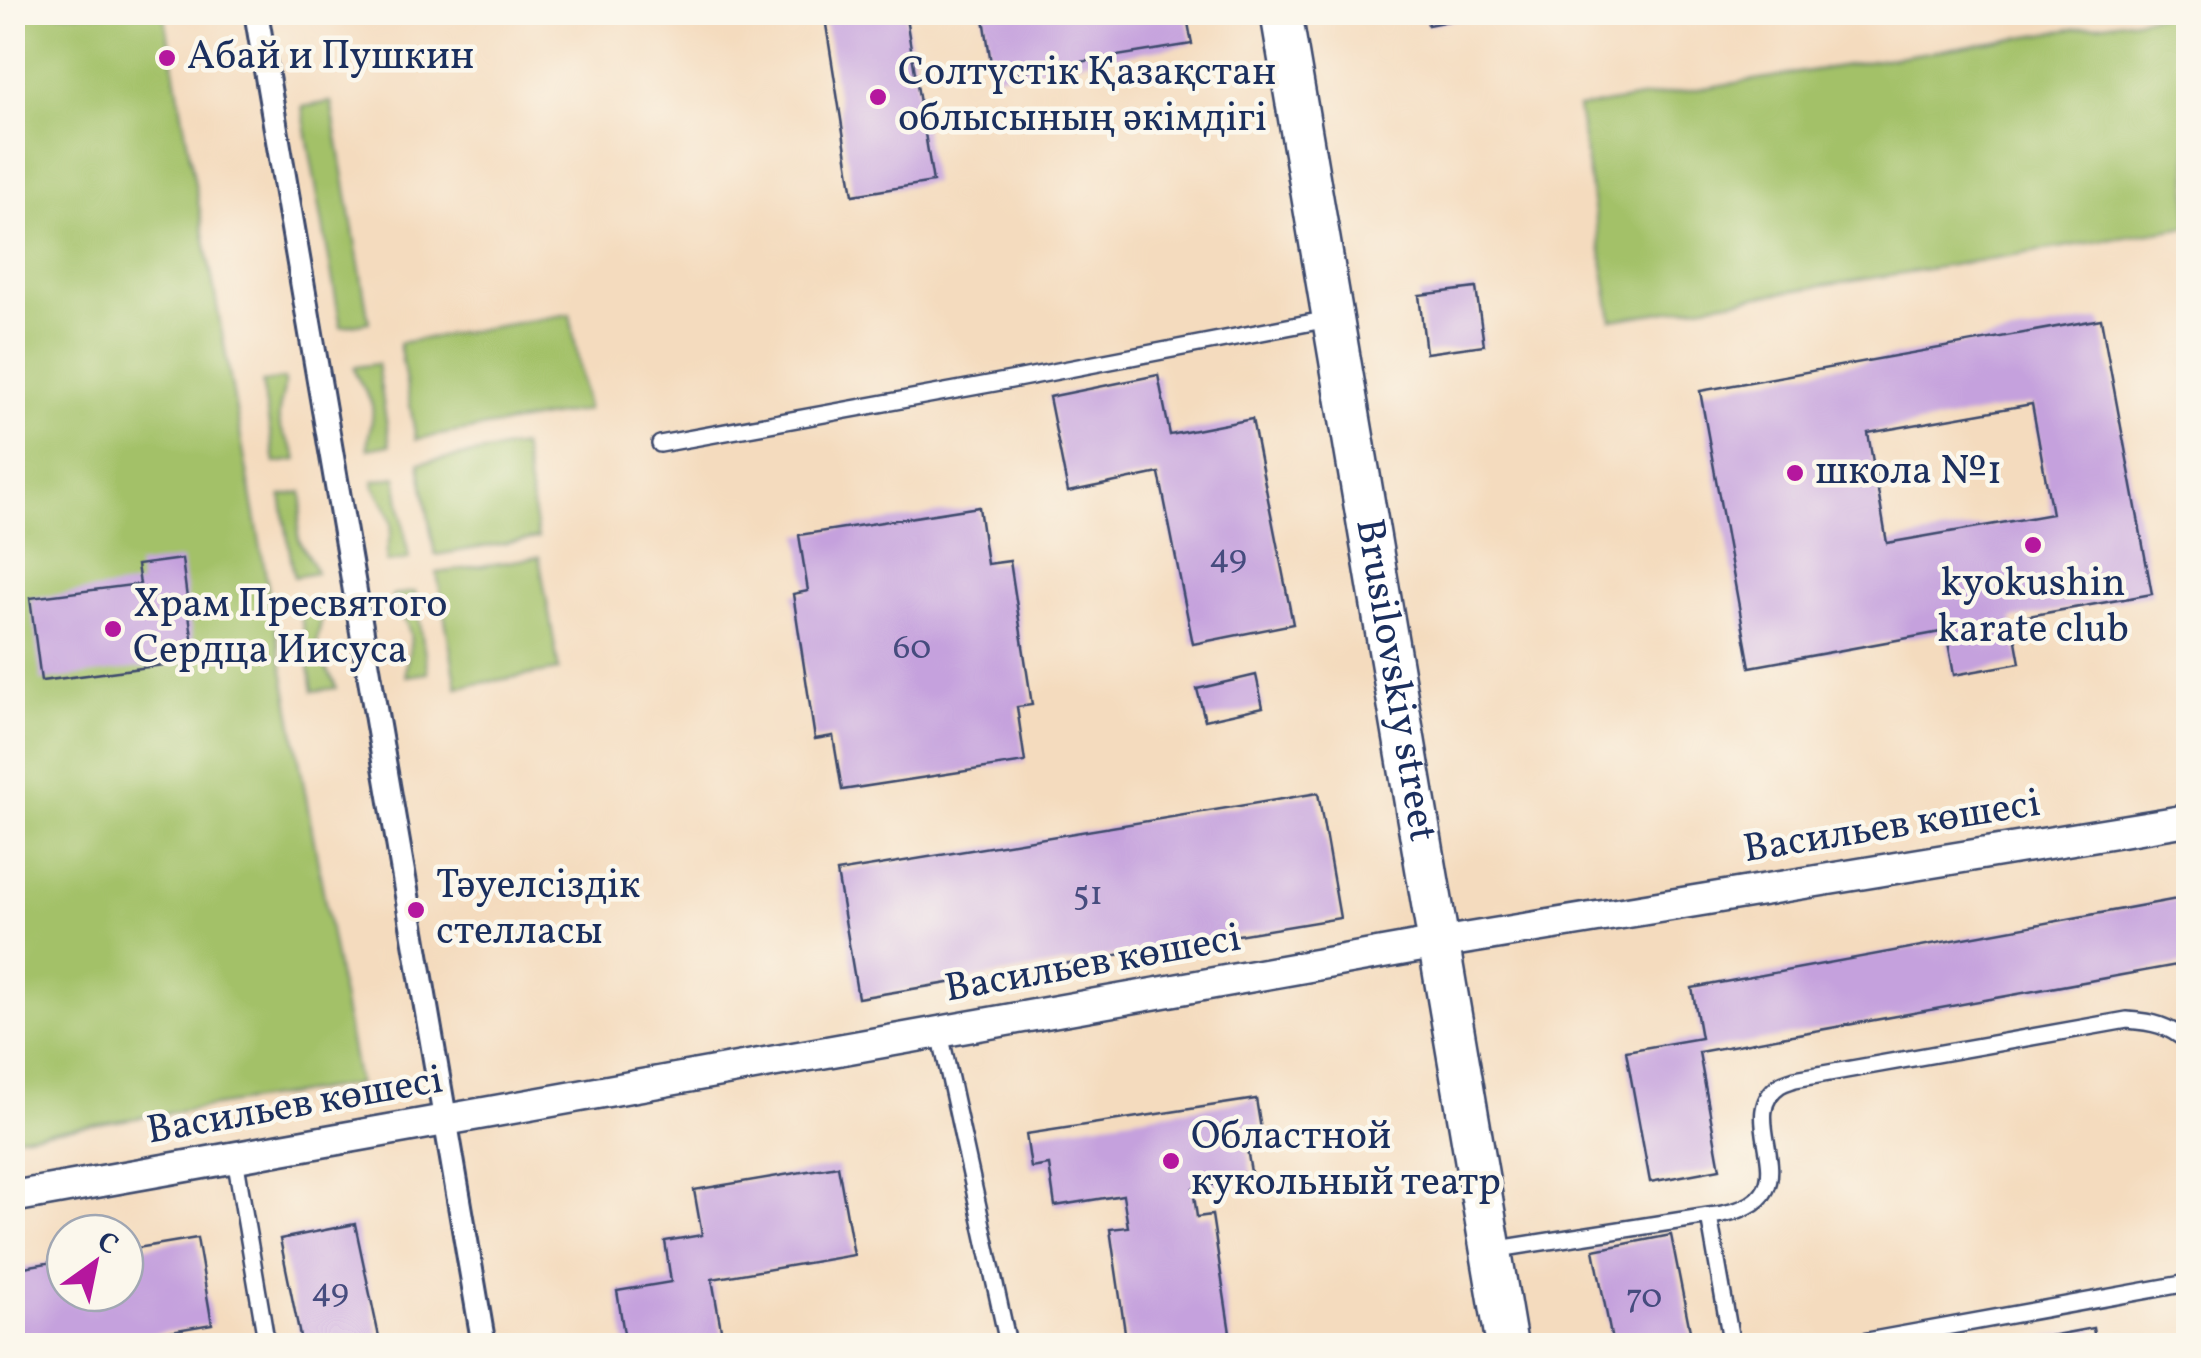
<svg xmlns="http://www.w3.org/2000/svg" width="2201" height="1358" viewBox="0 0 2201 1358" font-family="Vollkorn,serif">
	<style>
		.green { fill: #a3c168; stroke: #5f7863; stroke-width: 2.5 }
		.building { fill: #c5a1dd; fill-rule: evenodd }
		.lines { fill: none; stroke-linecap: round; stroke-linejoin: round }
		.service-casing { stroke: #3c496c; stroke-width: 20 }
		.pedestrian-casing { stroke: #3c496c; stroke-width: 28 }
		.minor-casing { stroke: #3c496c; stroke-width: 35 }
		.tertiary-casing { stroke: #3c496c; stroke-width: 45 }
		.service { stroke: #fff; stroke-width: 15 }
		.pedestrian { stroke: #fff; stroke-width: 22 }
		.minor { stroke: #fff; stroke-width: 30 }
		.tertiary { stroke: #fff; stroke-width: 40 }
		.poi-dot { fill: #b5179e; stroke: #fbf7ec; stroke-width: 4 }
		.labels { text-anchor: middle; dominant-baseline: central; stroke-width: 9; stroke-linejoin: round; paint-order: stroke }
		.number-label { font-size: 35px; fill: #464c7e }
		.poi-label { font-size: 40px; fill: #1b2f5e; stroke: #fbf7ec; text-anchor: start }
		.street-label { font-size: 40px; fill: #1b2f5e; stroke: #fbf7ec }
	</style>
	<rect width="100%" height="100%" fill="#fbf7ec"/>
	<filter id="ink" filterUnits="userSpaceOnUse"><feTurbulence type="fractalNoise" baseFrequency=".01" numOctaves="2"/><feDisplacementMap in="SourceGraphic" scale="20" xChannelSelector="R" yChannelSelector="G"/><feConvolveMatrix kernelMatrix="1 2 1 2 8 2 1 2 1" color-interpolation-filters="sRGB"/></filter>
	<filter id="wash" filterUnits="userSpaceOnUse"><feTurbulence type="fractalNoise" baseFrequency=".0048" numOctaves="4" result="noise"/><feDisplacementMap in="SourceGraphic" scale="40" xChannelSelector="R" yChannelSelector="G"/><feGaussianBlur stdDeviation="2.25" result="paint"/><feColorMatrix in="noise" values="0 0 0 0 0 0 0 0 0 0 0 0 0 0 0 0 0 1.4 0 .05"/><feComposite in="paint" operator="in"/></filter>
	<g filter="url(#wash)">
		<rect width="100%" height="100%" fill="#f4dbbe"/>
		<path class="green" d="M13,13H164L358,1084L13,1137Z
			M2173,13L2188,104V227L1612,320L1578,108Z
			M331,102L369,322L341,327L302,107Z
			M570,314L587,410L416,439L399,343Z
			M377,364L390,445L368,449C366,434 375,422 372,406C369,391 356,382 354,367Z
			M284,379C286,394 277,406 279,421C281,437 295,445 297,460L275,463L262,382Z
			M522,446L538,538L435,555L419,463Z
			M396,477L409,559L387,562C384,547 394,535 391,520C388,504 376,496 373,481Z
			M302,492C305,507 297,519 298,534C300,550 313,558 316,573L294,577L281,496Z
			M539,557L559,670L457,687L437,573Z
			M415,592L428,673L406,676C404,661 413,649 410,634C407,618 395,610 392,595Z
			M322,606C324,621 316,633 317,649C319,665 333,673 336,688L313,691L300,610Z"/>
		<g id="blocks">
			<path class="building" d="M824,12H905L933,182L853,195Z
				M983,12H1186L1192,44L993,76Z
				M1426,12H1483L1484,14L1428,25Z
				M1476,288L1484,345L1426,353L1419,295Z
				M2101,319L2152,594L2012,619L2020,663L1954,675L1946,631L1750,667L1700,391ZM2032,404L2052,514L1887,543L1868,433Z
				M1158,375L1170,435L1252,419L1293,624L1193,644L1159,473L1068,492L1049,397Z
				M979,507L987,564L1010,561L1032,705L1017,707L1025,762L842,790L833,736L815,739L793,594L808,591L799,535Z
				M182,559L195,661L41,681L30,598L140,584L137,565Z
				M1256,675L1263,707L1205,720L1197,689Z
				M1318,793L1340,918L858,998L837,872Z
				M2188,897V963L1699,1052L1720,1169L1650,1182L1626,1051L1701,1038L1692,988Z
				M1256,1099L1262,1135L1245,1137L1252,1178L1193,1188L1197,1217L1212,1215L1232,1346H1127L1110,1229L1128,1227L1123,1195L1055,1206L1049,1165L1031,1168L1026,1134Z
				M838,1166L854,1255L712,1279L724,1346H626L617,1291L671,1282L665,1241L702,1235L694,1190Z
				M355,1224L381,1346H302L280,1239Z
				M1671,1235L1693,1346H1613L1594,1250Z
				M197,1238L212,1324L83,1346H12V1269L65,1260V1293H125V1250Z
				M2093,1328L2096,1346H2007V1344Z"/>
		</g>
	</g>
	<g filter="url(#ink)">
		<use href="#blocks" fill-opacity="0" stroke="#3c496c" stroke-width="2.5"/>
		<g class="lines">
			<defs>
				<path id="service" d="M660,444L1011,380L1329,319
					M940,1033L1007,1339
					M235,1158L267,1346
					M1709,1216C1826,1203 1728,1119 1780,1085C1785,1082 1790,1081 1795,1079L2127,1020C2153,1022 2168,1025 2188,1042
					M1492,1250L1709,1216L1732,1346
					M1840,1346L2188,1283"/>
				<path id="pedestrian" d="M256,12L484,1346"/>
				<path id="minor" d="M12,1197L1439,943L2188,820"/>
				<g id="tertiary">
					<path id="s1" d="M1281,12L1507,1346"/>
				</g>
			</defs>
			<use href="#service" class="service-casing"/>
			<use href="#pedestrian" class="pedestrian-casing"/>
			<use href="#minor" class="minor-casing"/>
			<use href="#tertiary" class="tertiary-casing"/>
			<use href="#service" class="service"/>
			<use href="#pedestrian" class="pedestrian"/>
			<use href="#minor" class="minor"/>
			<use href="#tertiary" class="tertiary"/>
		</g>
	</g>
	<g class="poi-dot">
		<circle cx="167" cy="58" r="10"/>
		<circle cx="878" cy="97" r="10"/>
		<circle cx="1795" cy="473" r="10"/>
		<circle cx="2033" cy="545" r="10"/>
		<circle cx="113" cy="629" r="10"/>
		<circle cx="416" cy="910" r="10"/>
		<circle cx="1171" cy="1161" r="10"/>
	</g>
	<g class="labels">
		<g class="number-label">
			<text x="1228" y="558">49</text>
			<text x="912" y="649">60</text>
			<text x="1088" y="895">51</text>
			<text x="330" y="1292">49</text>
			<text x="1644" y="1298">70</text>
		</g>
		<g class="poi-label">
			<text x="187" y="58">Абай и Пушкин</text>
			<text x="898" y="74">Солтүстік Қазақстан<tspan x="898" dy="46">облысының әкімдігі</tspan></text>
			<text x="1815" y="473">школа №1</text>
			<text x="2033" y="585" text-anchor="middle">kyokushin<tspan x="2033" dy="46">karate club</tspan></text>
			<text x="133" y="606">Храм Пресвятого<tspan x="133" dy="46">Сердца Иисуса</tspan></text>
			<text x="436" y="887">Тәуелсіздік<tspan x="436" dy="46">стелласы</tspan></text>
			<text x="1191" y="1138">Областной<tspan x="1191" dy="46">кукольный театр</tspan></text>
		</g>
		<g class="street-label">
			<text stroke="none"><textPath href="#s1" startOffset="678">Brusilovskiy street</textPath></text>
			<text transform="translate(1892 828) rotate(-9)">Васильев көшесі</text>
			<text transform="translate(1093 965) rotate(-10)">Васильев көшесі</text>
			<text transform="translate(295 1107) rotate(-10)">Васильев көшесі</text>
		</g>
	</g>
	<rect width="2201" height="1358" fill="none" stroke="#fbf7ec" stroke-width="50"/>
	<g transform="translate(95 1263) rotate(33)"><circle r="48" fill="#fbf7ec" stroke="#a1a7b3" stroke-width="2.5"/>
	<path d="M0-8L18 38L0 25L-18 38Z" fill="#b5179e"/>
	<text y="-15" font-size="28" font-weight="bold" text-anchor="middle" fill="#1b2f5e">С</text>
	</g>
</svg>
